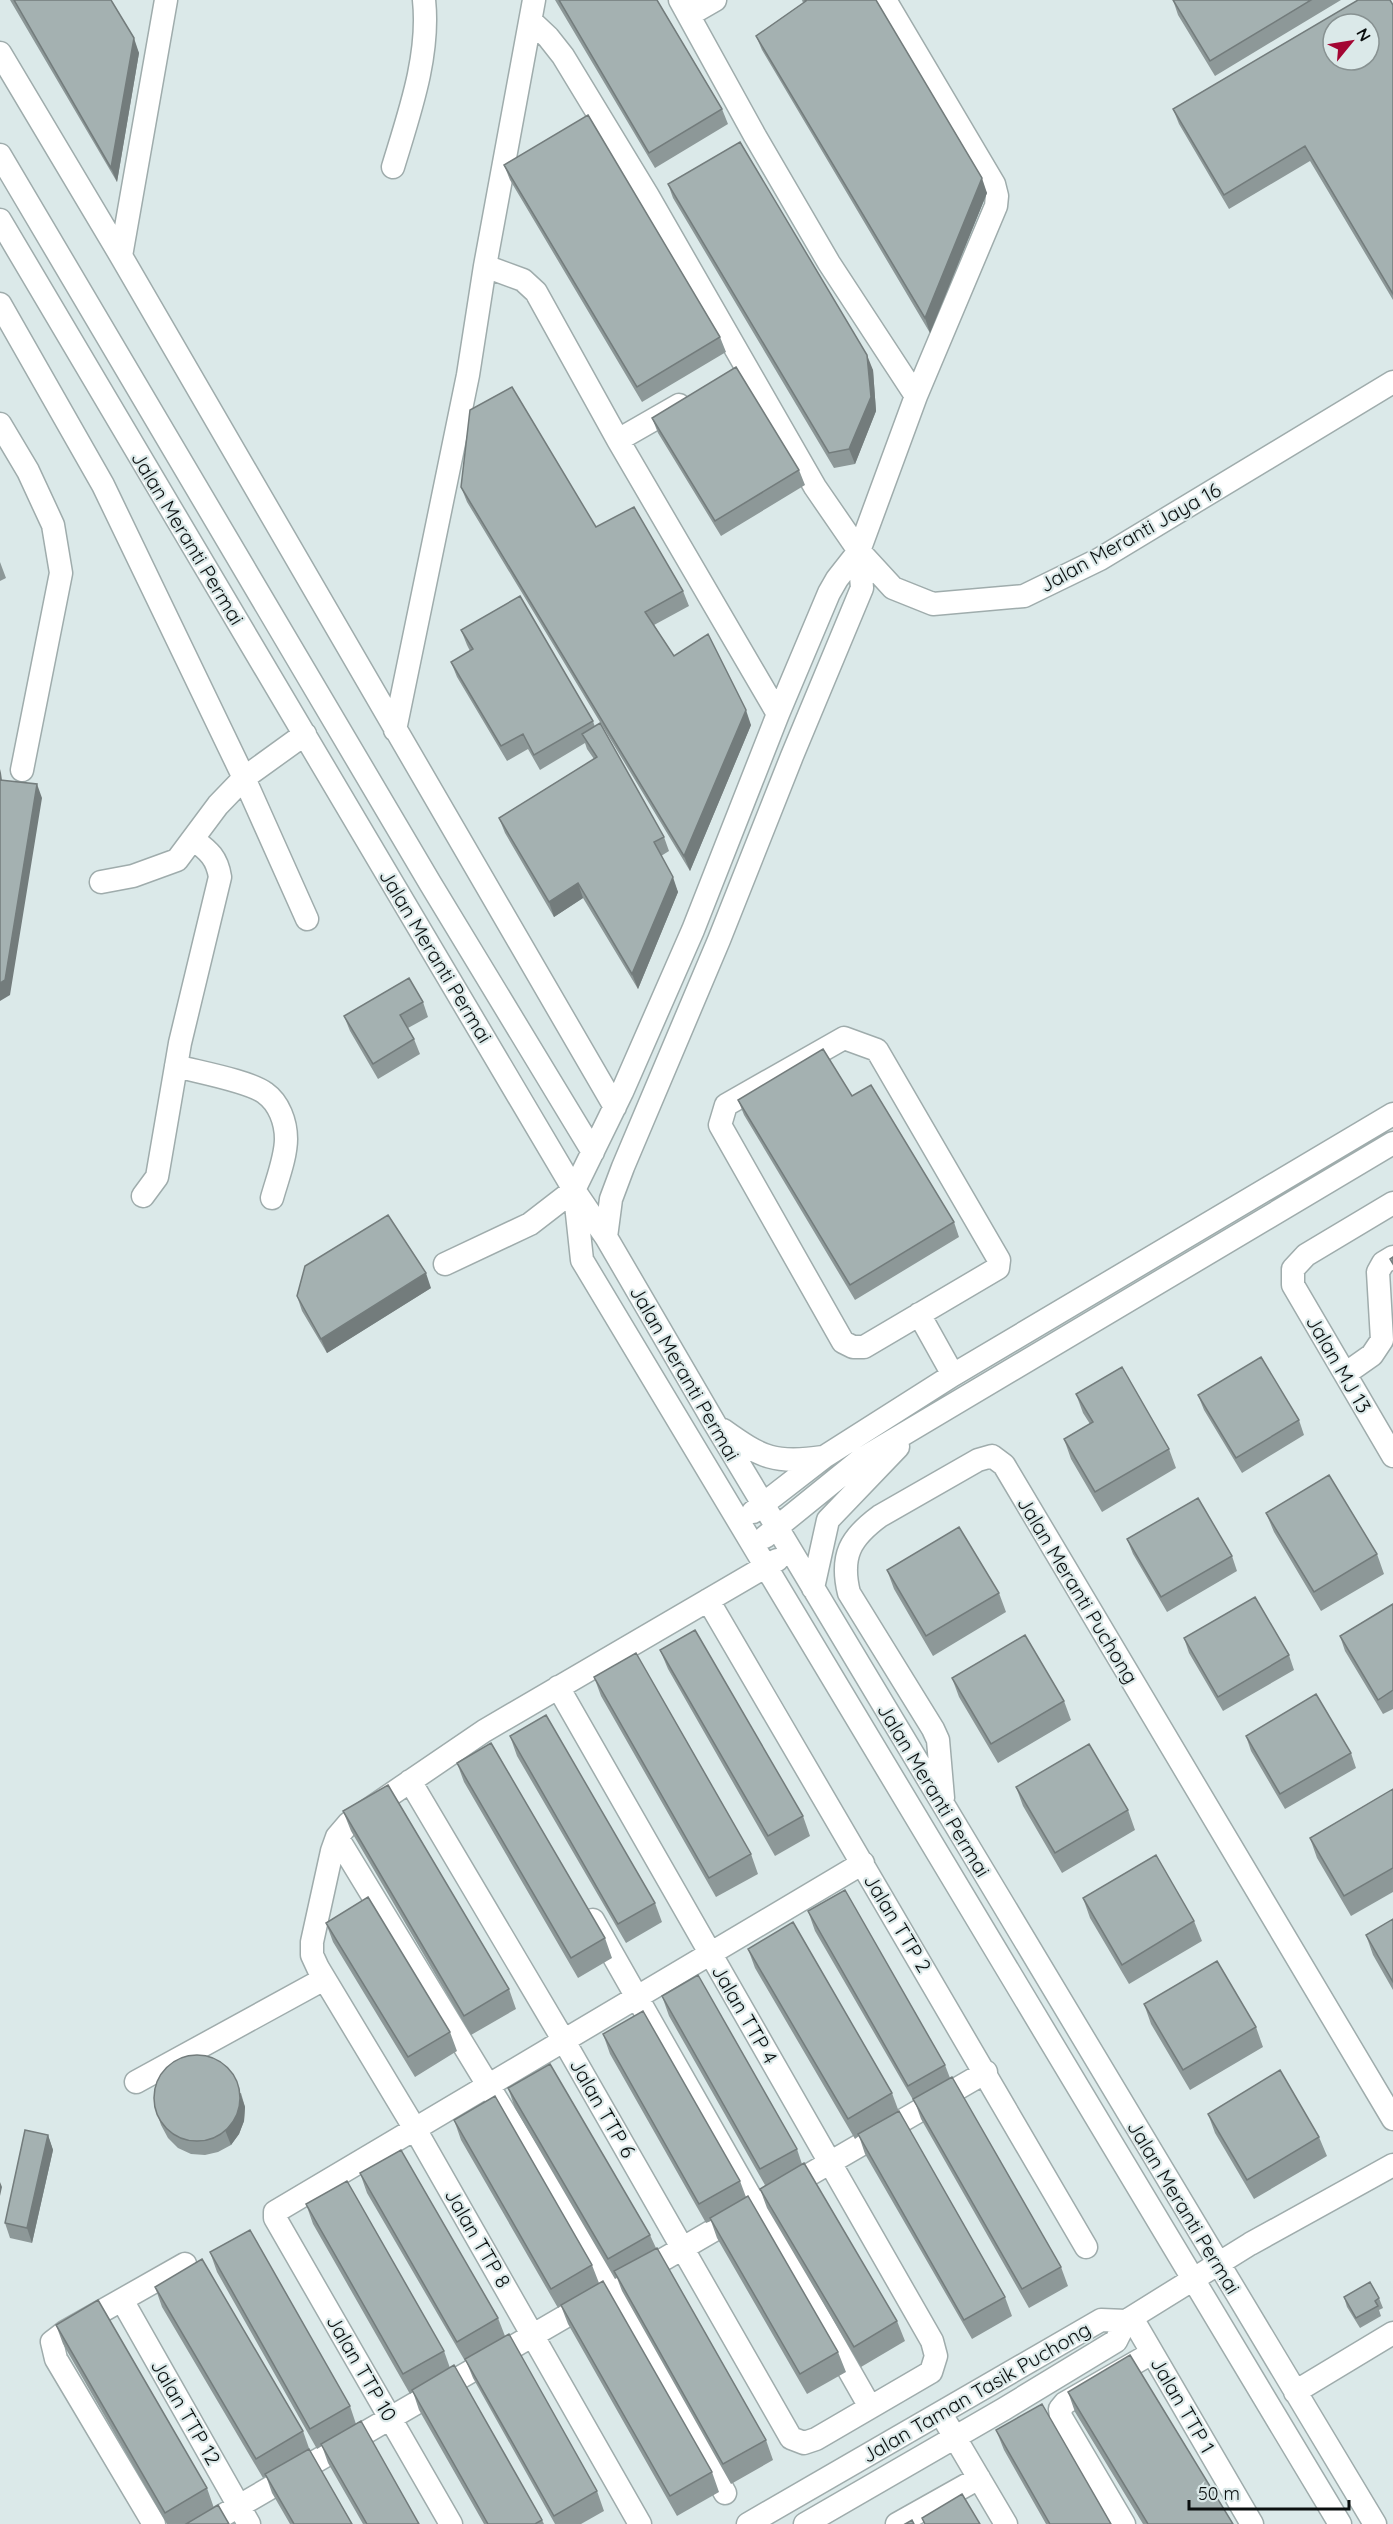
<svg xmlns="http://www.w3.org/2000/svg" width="1393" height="2524" viewBox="0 0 1393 2524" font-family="Quicksand,sans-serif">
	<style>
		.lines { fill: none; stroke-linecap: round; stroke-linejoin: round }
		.minor-casing { stroke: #9facac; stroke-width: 25 }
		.minor { stroke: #fff; stroke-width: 22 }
		.wall { fill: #8d9898 }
		.shaded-wall { fill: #737c7c }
		.building { fill: #a4b1b1; stroke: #737c7c; stroke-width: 1.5; fill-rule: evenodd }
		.labels { text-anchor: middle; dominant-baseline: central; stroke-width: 4.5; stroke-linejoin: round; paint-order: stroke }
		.street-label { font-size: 20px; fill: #0b0f0f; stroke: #dbe9e9 }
	</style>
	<rect width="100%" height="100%" fill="#dbe9e9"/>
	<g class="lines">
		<defs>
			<path id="minor" d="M680,0L755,136L829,263L916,396
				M689,15L715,0
				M531,21L548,37L563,56L648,196L815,487L859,551L893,588L933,604L1024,596L1100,559L1393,382
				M0,53L121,256L615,1107
				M0,155L430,883L593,1152
				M393,167C409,114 430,56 424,0
				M0,220L574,1190L606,1237L715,1424L1375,2524
				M121,256L166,0
				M485,266L523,280L536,292L618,440L778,714
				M0,304L103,485L244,778L307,919
				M0,424L28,471L53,525L61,573L22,770
				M618,440L679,405
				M395,730L468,375L485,266L534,0
				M101,882L133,876L177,860L218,805L244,778L305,734
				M844,1038L877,1050L999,1260L998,1268L864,1347H853L843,1342L720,1125L726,1105Z
				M176,1066C198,1072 249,1081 265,1093C279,1103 286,1122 286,1139C286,1157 277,1180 272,1198
				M575,1195L582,1260L1340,2524
				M143,1196L157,1177L180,1043L220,877C217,858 209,851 194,840
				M1393,1203L1306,1255L1293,1269V1285L1393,1456
				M606,1237L611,1199L623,1167L719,940L792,756L862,588L859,551
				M445,1264L530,1224L574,1190L622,1092L693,930L778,714L829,593L837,579L859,551L916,396L996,206L997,196L994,184L885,0
				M919,1314L953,1375
				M1345,1374L1372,1355L1382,1340L1378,1272L1383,1263L1393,1257
				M723,1430C762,1458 775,1464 823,1457
				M753,1512L824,1457L953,1375L1393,1114
				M765,1537L860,1460L1393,1143
				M813,1588L828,1520L898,1447
				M708,1600L1086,2247
				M410,1781L564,2041L791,2438L804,2443L816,2439L931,2372L936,2356L932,2341L558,1687
				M943,1798L938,1740L933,1729L849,1593C840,1556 850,1538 880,1516L978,1460L992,1456L1004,1465L1393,2119
				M337,1837L612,2289L725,2493
				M593,1920L870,2407
				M136,2082L324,1979
				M122,2300L249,2524
				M1132,2318L1252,2524
				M1126,2321L1250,2244L1393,2165
				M1295,2392L1393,2333
				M947,2424L1006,2524
				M154,2524L56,2359L52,2342L65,2332L185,2264
				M208,2524L986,2072
				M451,2524L275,2218V2212L863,1863
				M640,2524L415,2129L318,1968L312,1955V1942L332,1851L337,1837L349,1823L484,1731L777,1560
				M748,2524L1101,2320L1126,2321
				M805,2524L1004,2409L1116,2341L1126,2321
				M897,2524L979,2478
				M1124,2524L1061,2417L1060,2409L1065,2403L1152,2353"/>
		</defs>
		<use href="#minor" class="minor-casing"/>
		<use href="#minor" class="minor"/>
	</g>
	<path class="wall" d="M10,0H111L139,53L117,182Z
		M555,0H657L722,109L728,124L655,168Z
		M802,0H876L987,193L930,333L762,50L756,36L803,3Z
		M1173,0H1341L1215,76L1178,15Z
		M1393,5V300L1310,161L1229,209L1179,124L1173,109Z
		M504,165L720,337L726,352L642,402L510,180Z
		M668,184L873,370L876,411L855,464L834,468L673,198Z
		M652,418L799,470L805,485L721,536L658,433Z
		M461,487L596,527L683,591L689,606L654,625L674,656L751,725L690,871L467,502Z
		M0,562L6,578L0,581Z
		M461,630L593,721L595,727L664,837L669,851L661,856L678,892L638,989L583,898L554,917L505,833L499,818L594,759L587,749L585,743L540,770L528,749L507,761L457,677L451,662L470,651L467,645Z
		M423,1002L428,1017L408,1028L414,1039L420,1054L378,1079L350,1031L344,1016Z
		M738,1100L954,1222L959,1237L855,1300L744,1115Z
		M431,1288L327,1353L302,1311L297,1296Z
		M1076,1394L1169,1449L1176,1468L1102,1512L1071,1459L1064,1439L1090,1424L1083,1413Z
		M1198,1395L1299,1420L1304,1435L1242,1473L1204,1410Z
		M1266,1513L1377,1554L1384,1574L1321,1611L1274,1532Z
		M1127,1539L1232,1556L1237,1571L1167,1612L1133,1554Z
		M887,1570L999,1593L1006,1612L933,1656L894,1589Z
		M1393,1604V1709L1383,1714L1345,1651L1340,1636Z
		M1184,1638L1289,1655L1294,1670L1223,1711L1189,1653Z
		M660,1650L803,1816L810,1836L775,1856L668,1669Z
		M594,1677L751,1854L758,1874L716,1897L601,1696Z
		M952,1678L1064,1701L1071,1720L998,1763L959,1697Z
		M510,1736L655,1903L662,1922L626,1943L517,1756Z
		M1246,1736L1351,1753L1356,1768L1285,1809L1251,1751Z
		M457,1763L605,1938L612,1958L578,1978L464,1782Z
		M1016,1787L1128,1810L1135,1830L1062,1873L1023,1806Z
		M1393,1789V1892L1351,1916L1317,1858L1310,1838Z
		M343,1811L509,1989L516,2009L471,2035L351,1831Z
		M1083,1898L1194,1921L1202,1941L1129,1984L1090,1918Z
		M808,1911L945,2065L950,2078L1061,2267L1068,2286L1029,2308L921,2119L916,2105L815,1931Z
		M1393,1919V1990L1373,1955L1366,1935Z
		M326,1923L450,2032L457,2051L415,2077L333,1942Z
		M748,1949L892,2093L899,2112L1005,2297L1012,2316L972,2339L865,2154L859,2136L855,2139L755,1968Z
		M662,1996L797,2149L802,2164L897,2321L905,2341L861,2367L767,2208L760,2189L765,2185L669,2016Z
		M1144,2004L1256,2027L1263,2047L1190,2090L1151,2024Z
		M603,2034L740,2181L746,2197L838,2352L846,2372L807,2394L717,2238L711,2221L706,2223L610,2054Z
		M508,2088L650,2235L656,2248L766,2440L773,2460L731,2484L622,2291L617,2278L615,2279L515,2108Z
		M241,2093L245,2107L244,2121L239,2134L231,2145L218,2152L205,2155L191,2154L178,2148L168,2138L161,2125L156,2110Z
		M1208,2114L1319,2137L1327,2156L1254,2199L1215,2133Z
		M454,2120L592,2265L599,2283L712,2472L719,2492L677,2516L568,2324L561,2306L558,2308L461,2140Z
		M48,2135L53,2150L32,2243L10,2238L5,2223Z
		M360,2173L498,2318L505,2336L597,2491L604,2511L581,2524H555L473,2378L466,2361H465L367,2193Z
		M306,2204L444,2351L450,2368L542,2520L544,2524H484L419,2410L413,2392L410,2394L313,2224Z
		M210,2252L350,2406L356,2424L419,2524H363L328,2463L322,2446L317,2449L217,2272Z
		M155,2287L303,2431L310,2451L352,2524H290L272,2493L266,2476L263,2478L162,2307Z
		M1344,2297L1379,2298L1383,2308L1379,2310L1381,2316L1360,2328L1347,2307Z
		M56,2325L207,2488L214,2508L229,2524H167L63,2344Z
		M1068,2392L1233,2524H1143L1075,2412Z
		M996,2430L1111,2524H1046L1004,2450Z"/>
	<path class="shaded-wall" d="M134,38L139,53L117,182L111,168Z
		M982,178L987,193L930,333L925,318Z
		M867,355L873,370L876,411L855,464L849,449Z
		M746,710L751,725L690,871L684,856Z
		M0,769L1,773L4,795L0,783Z
		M37,784L42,798L10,995L0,1001V983Z
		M673,877L678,892L638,989L632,974Z
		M578,883L583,898L554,917L549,902Z
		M426,1273L431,1288L327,1353L321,1339Z
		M235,2078L245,2107L244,2121L239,2134L231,2145L225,2130Z
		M48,2135L53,2150L32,2243L27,2228Z
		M0,2182L2,2187L0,2196Z"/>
	<path class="building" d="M14,0H111L134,38L111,168Z
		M559,0H657L722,109L649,153Z
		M805,0H876L982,178L925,318L756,36L806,1Z
		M1173,0H1311L1210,61Z
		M1358,0H1390L1393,5V294L1305,146L1224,195L1173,109ZM1333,24H1369V60H1333Z
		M588,115L720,337L637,387L504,165Z
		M740,142L867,355L871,397L849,449L829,453L668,184Z
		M736,367L799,470L715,521L652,418Z
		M512,387L596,527L634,507L683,591L645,612L674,656L708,634L746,710L684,856L461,487L470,410Z
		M520,596L593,721L534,755L523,734L501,746L451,662L473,649L461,630Z
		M600,723L664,837L654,842L673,877L632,974L578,883L549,902L499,818L597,757L582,734Z
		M0,780L37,784L5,980L0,983Z
		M409,978L423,1002L400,1015L414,1039L373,1064L344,1016Z
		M823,1049L852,1096L871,1085L954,1222L850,1285L738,1100Z
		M388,1215L426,1273L321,1339L297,1296L305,1266Z
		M1393,1257V1264L1390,1259Z
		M1261,1357L1299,1420L1236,1458L1198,1395Z
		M1122,1367L1169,1449L1095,1492L1064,1439L1093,1422L1076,1394Z
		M1329,1475L1377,1554L1314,1592L1266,1513Z
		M1198,1498L1232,1556L1161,1597L1127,1539Z
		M959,1527L999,1593L926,1636L887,1570Z
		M1255,1597L1289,1655L1218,1697L1184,1638Z
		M1393,1604V1690L1378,1700L1340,1636Z
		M695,1630L803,1816L768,1836L660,1650Z
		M1025,1635L1064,1701L991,1744L952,1678Z
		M636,1653L751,1854L709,1878L594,1677Z
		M1316,1694L1351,1753L1280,1794L1246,1736Z
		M546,1715L655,1903L618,1924L510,1736Z
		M491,1743L605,1938L571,1958L457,1763Z
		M1089,1744L1128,1810L1055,1853L1016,1787Z
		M388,1785L509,1989L464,2016L343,1811Z
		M1393,1789V1868L1344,1896L1310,1838Z
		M1156,1855L1194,1921L1122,1965L1083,1898Z
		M845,1890L945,2065L908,2086L808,1911Z
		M368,1897L450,2032L408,2057L326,1923Z
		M1393,1919V1982L1366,1935Z
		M793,1922L892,2093L848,2119L748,1949Z
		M1217,1961L1256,2027L1183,2070L1144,2004Z
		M698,1975L797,2149L760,2169L662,1996Z
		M643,2011L740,2181L699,2204L603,2034Z
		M154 2098a43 43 0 1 1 86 0a43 43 0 1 1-86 0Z
		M550,2064L650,2235L608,2259L508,2088Z
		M1280,2070L1319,2137L1247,2180L1208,2114Z
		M952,2077L1061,2267L1022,2289L913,2099Z
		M495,2096L592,2265L551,2289L454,2120Z
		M899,2111L1005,2297L964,2320L858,2134Z
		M25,2130L48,2135L27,2228L5,2223Z
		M401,2150L498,2318L457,2342L360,2173Z
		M804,2163L897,2321L854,2347L760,2189Z
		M347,2181L444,2351L403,2374L306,2204Z
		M748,2196L838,2352L800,2374L710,2218Z
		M250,2230L350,2406L310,2429L210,2252Z
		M657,2248L766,2440L723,2464L614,2271Z
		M202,2259L303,2431L256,2459L155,2287Z
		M603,2281L712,2472L670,2496L561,2305Z
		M1370,2282L1379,2298L1375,2301L1378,2306L1356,2318L1344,2297Z
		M98,2300L207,2488L165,2513L56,2325Z
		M509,2334L597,2491L554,2516L465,2359Z
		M1130,2355L1233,2524H1148L1068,2392Z
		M454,2365L542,2520L535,2524H488L412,2390Z
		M1042,2404L1111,2524H1050L996,2430Z
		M361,2421L419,2524H367L321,2444Z
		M309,2449L352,2524H294L265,2474Z
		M962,2494L980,2524H925L922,2518Z
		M218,2505L229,2524H186Z
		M912,2520L914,2524H905Z"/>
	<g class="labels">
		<g class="street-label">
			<text transform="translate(1130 537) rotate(-29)">Jalan Meranti Jaya 16</text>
			<text transform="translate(188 538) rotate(59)">Jalan Meranti Permai</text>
			<text transform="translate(436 956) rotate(59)">Jalan Meranti Permai</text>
			<text transform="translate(1339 1364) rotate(60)">Jalan MJ 13</text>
			<text transform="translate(685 1373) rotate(60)">Jalan Meranti Permai</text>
			<text transform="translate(1078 1590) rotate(59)">Jalan Meranti Puchong</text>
			<text transform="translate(934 1790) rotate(59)">Jalan Meranti Permai</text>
			<text transform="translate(898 1923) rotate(59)">Jalan TTP 2</text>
			<text transform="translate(745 2014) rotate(60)">Jalan TTP 4</text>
			<text transform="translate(603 2108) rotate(60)">Jalan TTP 6</text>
			<text transform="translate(1184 2207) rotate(59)">Jalan Meranti Permai</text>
			<text transform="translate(478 2238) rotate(60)">Jalan TTP 8</text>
			<text transform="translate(362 2368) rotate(60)">Jalan TTP 10</text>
			<text transform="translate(976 2392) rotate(-30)">Jalan Taman Tasik Puchong</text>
			<text transform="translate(1183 2405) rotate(60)">Jalan TTP 1</text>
			<text transform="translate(186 2412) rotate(60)">Jalan TTP 12</text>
		</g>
	</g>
	<g transform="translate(1351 42) rotate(60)"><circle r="28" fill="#dbe9e9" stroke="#889292" stroke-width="1.5"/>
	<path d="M0-4.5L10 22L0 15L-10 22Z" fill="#a30633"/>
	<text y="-9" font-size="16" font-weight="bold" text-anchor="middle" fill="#0b0f0f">N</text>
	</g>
	<path d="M1189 2500v9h160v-9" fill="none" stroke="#0b0f0f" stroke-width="3"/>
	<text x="1198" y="2500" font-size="18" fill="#0b0f0f" stroke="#dbe9e9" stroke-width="4.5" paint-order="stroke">50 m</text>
</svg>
